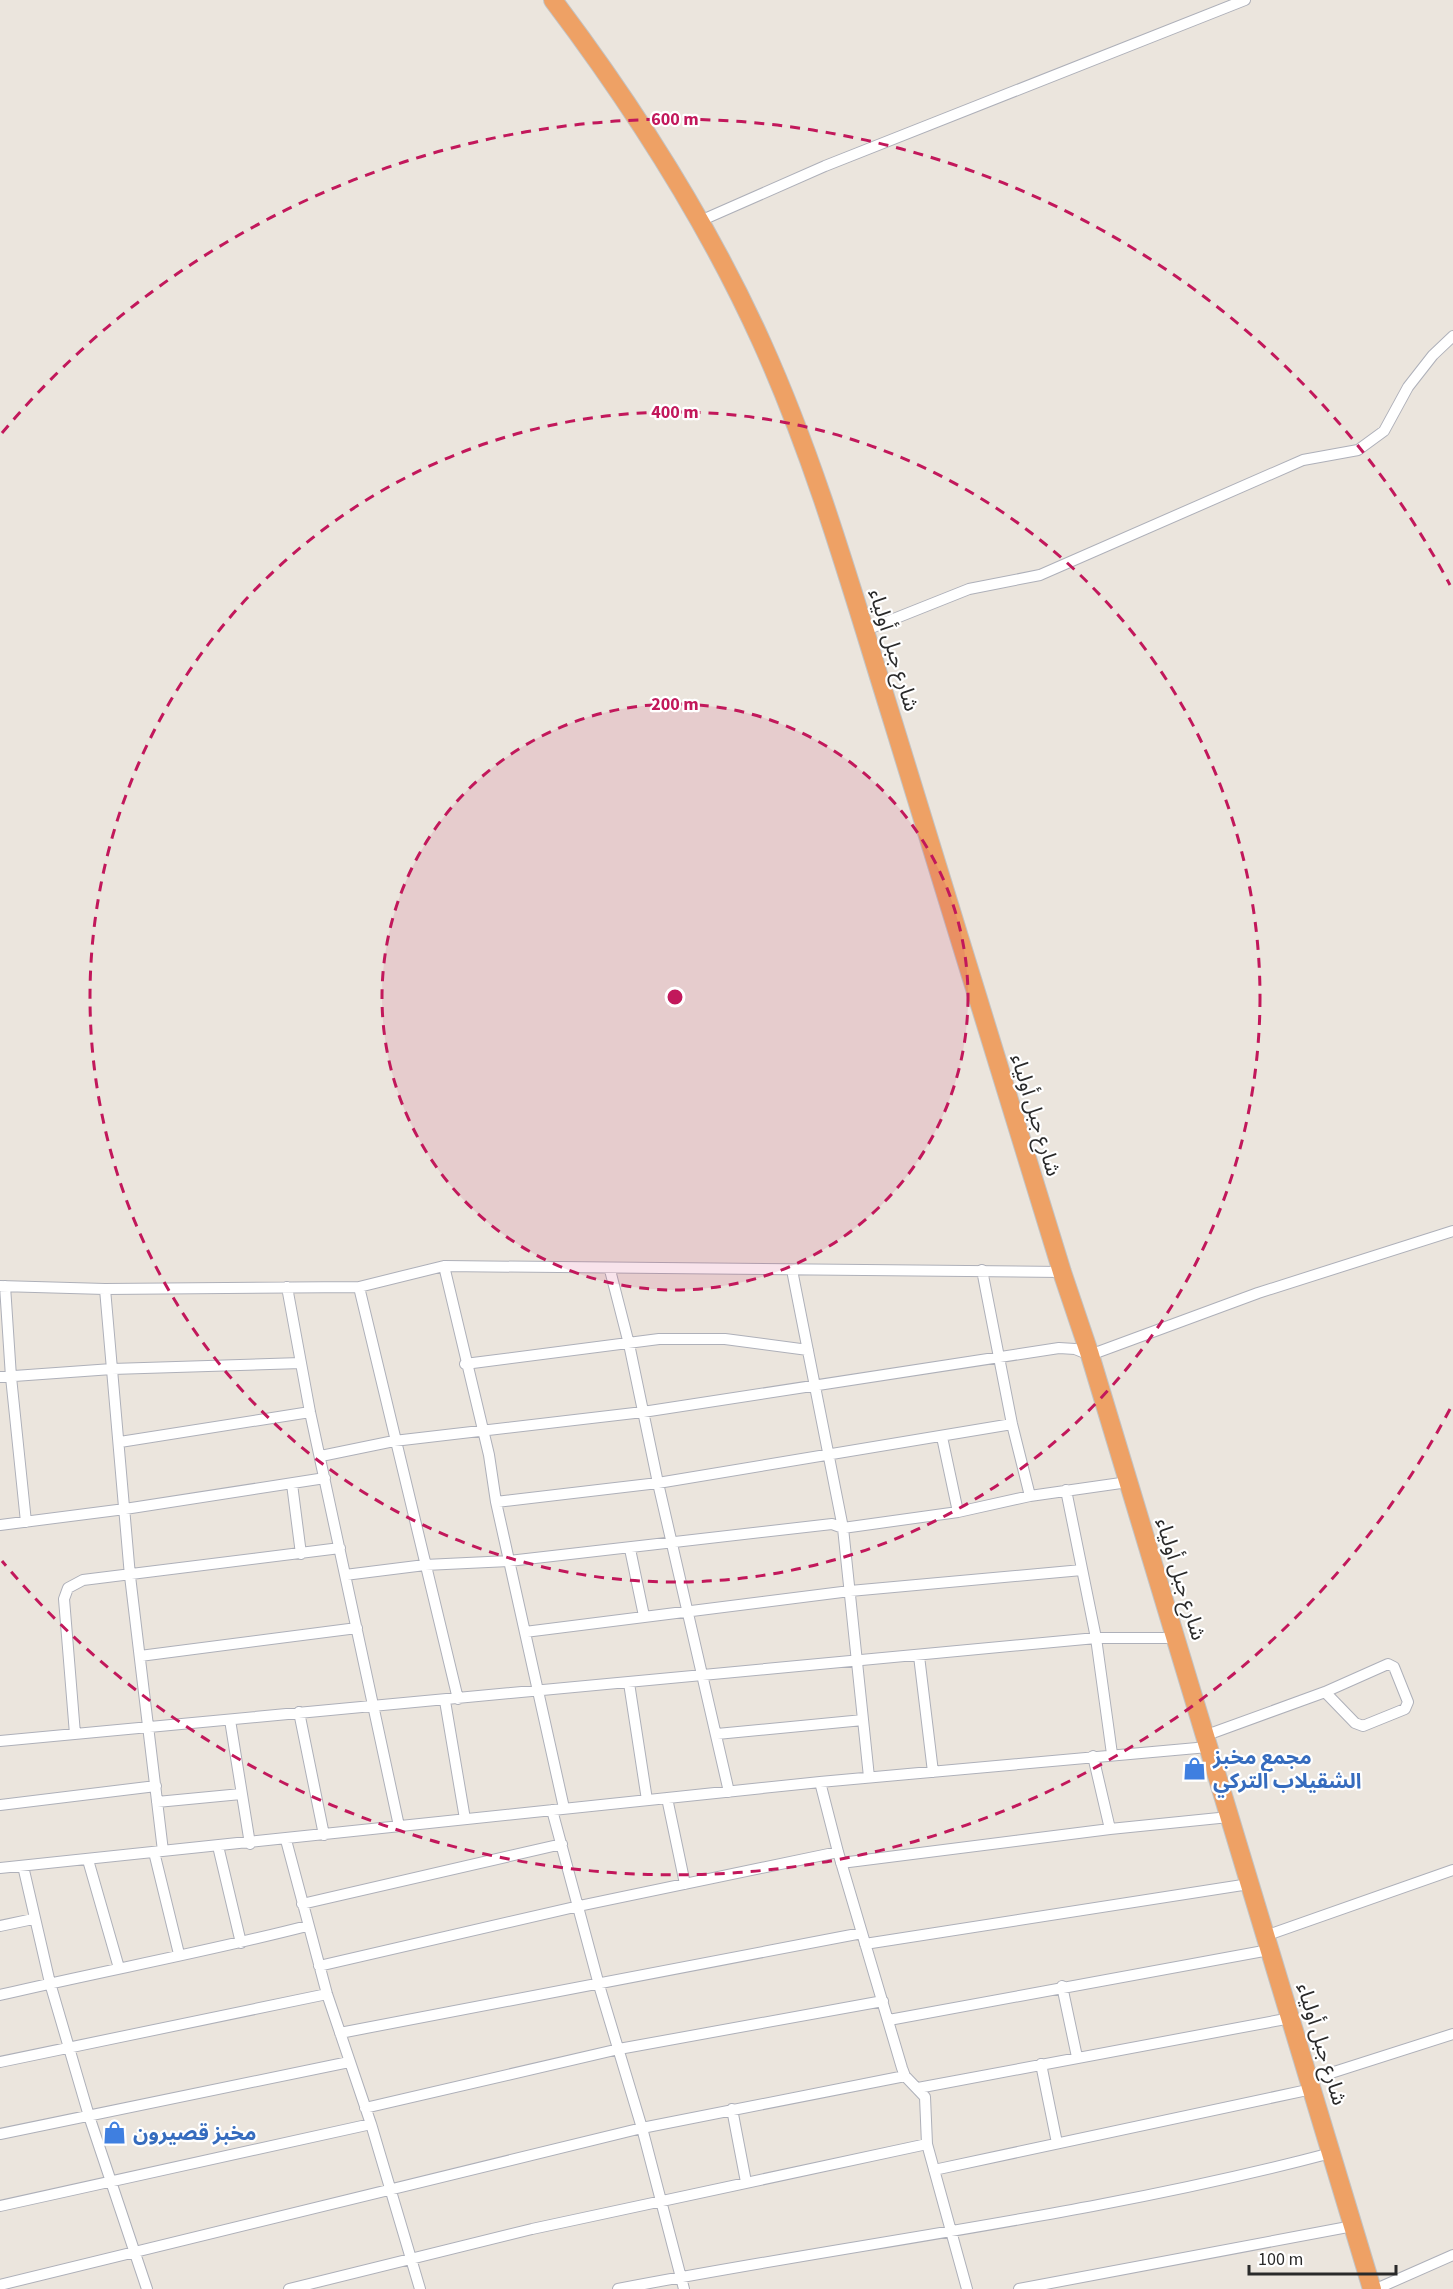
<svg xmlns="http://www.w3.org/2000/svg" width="1453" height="2289" viewBox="0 0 1453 2289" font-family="'Source Sans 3','Noto Sans Arabic',sans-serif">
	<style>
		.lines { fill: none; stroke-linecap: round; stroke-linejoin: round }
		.street-casing { stroke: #aeb0b9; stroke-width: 12 }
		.highway-casing { stroke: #c3c3c3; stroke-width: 20 }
		.street { stroke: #fff; stroke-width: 10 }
		.highway { stroke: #eea165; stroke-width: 18 }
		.ring { fill: none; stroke: #c2185b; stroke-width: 3; stroke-dasharray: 10 8 }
		.labels { text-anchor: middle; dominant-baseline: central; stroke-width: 4.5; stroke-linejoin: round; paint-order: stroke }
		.street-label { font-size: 21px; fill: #2a2a2a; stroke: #fff }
		.shop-label { font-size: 21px; font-weight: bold; fill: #366cbe; stroke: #fff; text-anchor: start }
		.centre { fill: #c2185b; stroke: #fff; stroke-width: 3 }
		.ring-label { font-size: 18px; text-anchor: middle; font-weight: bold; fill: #c2185b; stroke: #fff; stroke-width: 4.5; stroke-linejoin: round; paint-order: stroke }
	</style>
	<rect width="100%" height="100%" fill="#ebe5dd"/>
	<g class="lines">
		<defs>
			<path id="street" d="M700,221L825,166L1245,0
				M866,630L969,589L1040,575L1303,460L1358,450L1384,431L1408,387L1433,355L1453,336
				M444,1266L489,1455L496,1502L564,1808
				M610,1270L629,1344L658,1483L729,1792
				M792,1270L843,1528L869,1777
				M982,1270L1012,1424L1030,1496
				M0,1286L105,1289L359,1287L444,1266L1062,1272
				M5,1286L11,1377L26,1522
				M287,1287L310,1412L399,1826
				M359,1287L458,1699
				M105,1289L130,1576L163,1851
				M465,1364L659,1339H725L808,1350
				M0,1377L112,1369L301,1363
				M942,1437L958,1512
				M120,1442L310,1412
				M321,1456L394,1441L643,1412L1059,1348L1075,1349L1090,1355L1258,1293L1453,1231
				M292,1484L301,1554
				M1066,1490L1096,1638L1112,1754
				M496,1502L658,1483L1012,1424
				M0,1525L125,1509L325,1478
				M630,1549L644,1616
				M345,1575L425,1565L509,1561L832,1524L843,1528L958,1512L1030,1496L1128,1482
				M525,1632L850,1591L1082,1570
				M140,1656L357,1628
				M919,1656L933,1772
				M629,1683L647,1800
				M445,1701L465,1819
				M299,1712L324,1835
				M230,1720L250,1844
				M75,1734L64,1599L68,1588L83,1580L340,1548
				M717,1734L863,1720
				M1204,1736L1325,1692L1388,1664L1394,1667L1408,1702L1405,1709L1363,1726L1355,1723L1325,1692
				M0,1741L1096,1638H1175
				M1093,1756L1110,1829
				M820,1782L838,1852L902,2068L905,2076L925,2097L927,2144L967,2289
				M667,1798L685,1884
				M157,1802L241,1794
				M0,1805L156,1786
				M552,1810L599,1985L642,2128L684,2289
				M286,1840L327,1994L371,2124L420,2289
				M218,1846L241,1943
				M154,1852L179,1954
				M88,1860L119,1968
				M841,1863L1110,1829L1229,1817
				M23,1866L50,1983L89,2116L147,2289
				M0,1868L820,1782L1208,1747
				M302,1904L562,1844
				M0,1926L33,1919
				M1265,1936L1453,1870
				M865,1944L1249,1884
				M319,1966L579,1906L838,1852
				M1062,1986L1077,2057
				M0,1995C102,1971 206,1952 307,1926
				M889,2020L1269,1950
				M340,2033L862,1933
				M0,2062L327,1994
				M1041,2064L1057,2143
				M1309,2080L1453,2034
				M918,2088L1291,2018
				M365,2108L619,2049L883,2001
				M732,2109L746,2182
				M0,2134L349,2062
				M934,2170L1312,2089
				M0,2206L371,2124
				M0,2285L642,2128L905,2076
				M289,2289L532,2229L927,2144
				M618,2289C855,2243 1097,2215 1331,2153
				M1019,2289L1353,2226
				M1376,2289L1453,2255"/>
			<path id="highway" d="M553,0C633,106 707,221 762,343C817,465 853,594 893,722C950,905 1005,1089 1062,1272L1090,1355L1372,2289"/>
		</defs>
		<use href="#street" class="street-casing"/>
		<use href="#highway" class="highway-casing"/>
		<use href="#street" class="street"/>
		<use href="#highway" class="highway"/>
	</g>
	<circle cx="675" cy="997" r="293" fill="#c2185b" fill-opacity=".12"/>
	<g class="ring">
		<circle cx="675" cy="997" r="293"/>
		<circle cx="675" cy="997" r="585"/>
		<path d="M1450 1409A878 878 0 0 1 2 1561M2 433A878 878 0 0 1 1450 585"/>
	</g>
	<defs>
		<symbol id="shop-bare" viewBox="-9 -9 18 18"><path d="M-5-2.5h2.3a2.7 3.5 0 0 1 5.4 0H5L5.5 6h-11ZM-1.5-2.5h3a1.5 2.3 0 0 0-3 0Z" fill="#3f7fe0" stroke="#fff" stroke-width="2.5" paint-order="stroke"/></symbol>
	</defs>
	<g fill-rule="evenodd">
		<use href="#shop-bare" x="1178" y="1752" width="33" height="33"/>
		<use href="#shop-bare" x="98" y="2116" width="33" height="33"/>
	</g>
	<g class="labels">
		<g class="street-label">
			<text transform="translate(894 650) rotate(73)">شارع جبل أولياء</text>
			<text transform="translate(1036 1115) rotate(73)">شارع جبل أولياء</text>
			<text transform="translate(1181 1579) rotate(73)">شارع جبل أولياء</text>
			<text transform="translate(1322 2044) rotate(73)">شارع جبل أولياء</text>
		</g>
		<g class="shop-label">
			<text x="1213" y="1757">مجمع مخبز<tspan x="1213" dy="24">الشقيلاب التركي</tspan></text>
			<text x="133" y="2133">مخبز قصيرون</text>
		</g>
	</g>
	<circle cx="675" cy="997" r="9" class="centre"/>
	<g class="ring-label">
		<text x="675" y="125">600 m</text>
		<text x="675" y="418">400 m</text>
		<text x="675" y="710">200 m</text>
	</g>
	<path d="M1249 2265v9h147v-9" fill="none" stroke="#2a2a2a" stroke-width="3"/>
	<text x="1258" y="2265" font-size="18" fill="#2a2a2a" stroke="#ffffff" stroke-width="4.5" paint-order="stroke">100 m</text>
</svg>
